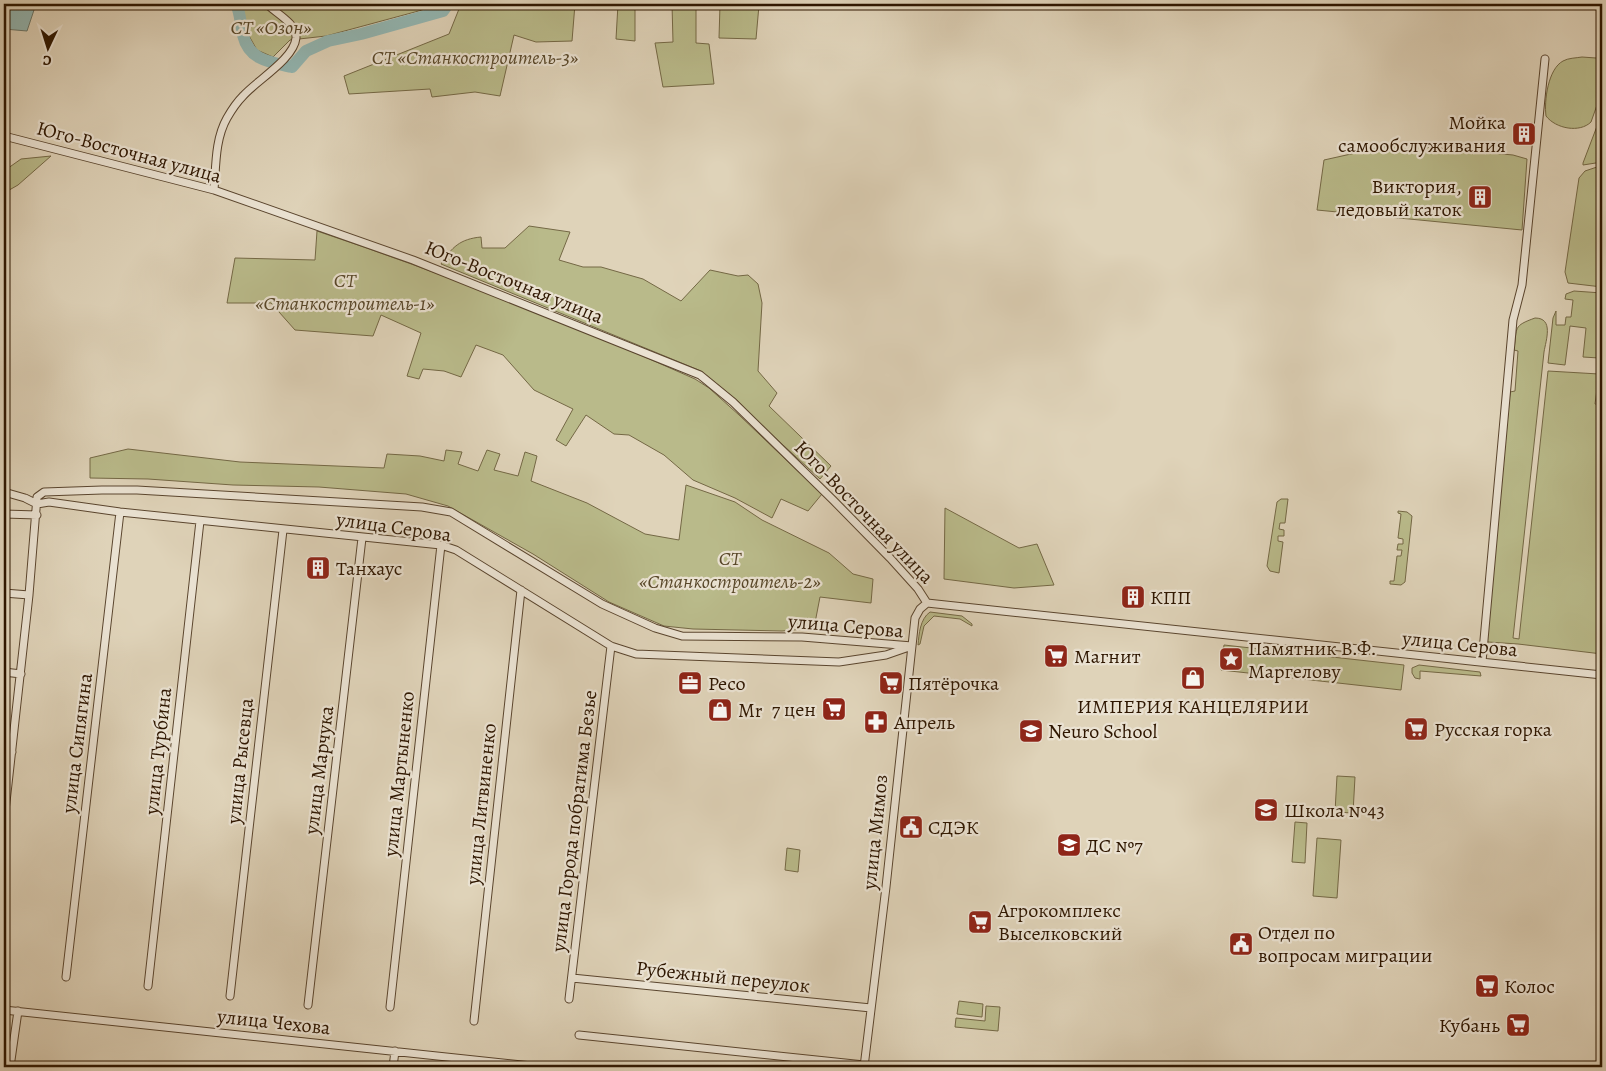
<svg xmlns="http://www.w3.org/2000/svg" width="1606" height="1071" viewBox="0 0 1606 1071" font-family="Alegreya,serif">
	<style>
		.green { fill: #b9ba8a; stroke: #746845 }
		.water { fill: #93b7b3; stroke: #6b776b }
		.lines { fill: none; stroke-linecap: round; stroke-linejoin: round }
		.river { stroke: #93b7b3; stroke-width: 12 }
		.minor-casing { stroke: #5a452e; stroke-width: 9 }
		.minor { stroke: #eae2d2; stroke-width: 7 }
		.labels { text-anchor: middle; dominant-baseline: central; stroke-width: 4.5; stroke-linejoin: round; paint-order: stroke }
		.park-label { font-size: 20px; font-style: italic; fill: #584729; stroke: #eae2d2 }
		.poi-label { font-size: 20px; fill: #2e1600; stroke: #eae2d2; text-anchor: start }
		.street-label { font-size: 20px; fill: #2e1600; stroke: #eae2d2 }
	</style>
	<rect width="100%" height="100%" fill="#dfd3b9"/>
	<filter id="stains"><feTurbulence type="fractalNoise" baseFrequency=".004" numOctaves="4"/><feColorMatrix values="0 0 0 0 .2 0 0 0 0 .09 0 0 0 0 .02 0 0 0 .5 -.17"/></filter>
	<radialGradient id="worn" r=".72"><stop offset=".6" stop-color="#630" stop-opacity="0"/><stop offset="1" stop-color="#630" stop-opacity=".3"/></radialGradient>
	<path class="green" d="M240,4H436L437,6L326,36L290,40L273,57L257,50L248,34Z
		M461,4H575L572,41L536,42L514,35L500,96L475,92L432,97L430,89L349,94L344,76L449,34Z
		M618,4H635V41L616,39Z
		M672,4H696V43L709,44L714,84L663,87L655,43L673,42Z
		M708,4L759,5L756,39L719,38L720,5Z
		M1582,57L1596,58L1602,62V91L1591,122C1580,133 1556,129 1546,116C1544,101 1548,69 1563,61C1568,58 1576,58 1582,57Z
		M1602,113V162L1583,165V163Z
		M1396,144L1513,155L1527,159L1522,230L1317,210L1324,160Z
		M51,156L18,185L4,193V171L21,159Z
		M1597,167H1602V287L1568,283L1565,272L1579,178L1585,171Z
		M529,226L570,232L559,260L583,267H601L643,279L681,301L710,270L738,276L748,275L758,284L762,303L758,371L777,393L769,406L831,466L820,479L747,412L739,402L701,371L441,264C452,247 460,239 481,237L482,248H505Z
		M317,231C445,274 572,324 695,379L709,388L739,415L822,494L808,511L781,499L772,518L735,498L693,480L664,455L629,435L614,434L586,415L566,446L556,440L573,409L534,390L503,355L476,345L461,377L444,371L423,369L419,379L407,376L421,333L381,315L373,336L295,330L271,303H227L235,258L315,260Z
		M1574,291L1602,293V329L1599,358L1583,357L1586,328L1570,326L1565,365L1548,363L1553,318L1556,311V325H1565L1566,317H1571L1573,300L1565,299L1566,294Z
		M1535,318C1554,318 1546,340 1544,352L1513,638L1519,639L1548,371L1599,374L1595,404L1602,405V654L1518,644L1488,642L1487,639L1510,392L1515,391L1518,351L1514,350C1517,327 1513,326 1535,318Z
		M128,449L240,462L384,468L387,454L420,456L444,461L446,450L462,452L458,464L478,471L487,450L500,454L494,470L518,476L525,452L537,456L531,481L587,503L645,534L679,540L686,485L735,502L762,520L829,553L853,574L873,579L871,603L820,597L814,628L782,631L693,629L664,626L609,602L533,554L448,506L406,494L319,487L233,485L148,479L90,478V458Z
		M1281,499H1288L1285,523H1280L1279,529L1284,530V536H1278V541L1283,542L1279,573L1270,571L1267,566L1277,502Z
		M945,508L1019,548L1037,544L1054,585L1014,588L944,579Z
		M1398,511L1407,512L1412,516L1405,582L1401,585L1390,584V581H1394L1397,556H1401L1402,550H1397L1398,544H1403V539L1398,538L1401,514L1398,513Z
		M930,612L962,616L972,624V626L960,619L934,616L924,626L920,644L918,645C919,634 920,619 930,612Z
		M1224,645L1404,665L1401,690L1221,670Z
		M1419,665L1480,672L1481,676L1420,671V679L1415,678L1412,673V668Z
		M1337,776L1355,777L1353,813L1335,812Z
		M1295,822L1307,823L1305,863L1292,862Z
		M1317,838L1341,840L1337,898L1313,896Z
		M787,848L800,850L798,872L785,870Z
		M959,1001L983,1004L982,1017L957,1014Z
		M986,1006L1000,1007L998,1031L955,1027L956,1018L985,1021Z"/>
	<path class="water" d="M4,4H36L27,31L4,29Z"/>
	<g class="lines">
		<path class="river" d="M236,4C241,14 240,24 243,35C249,60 269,62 292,67L306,51L328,41L361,34L443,11L448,4"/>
		<defs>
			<path id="minor" d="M4,136L214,190L413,260L700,375L733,402L833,500L890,558L918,589L927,603
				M214,190C216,166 215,139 227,118C231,111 237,102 243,96C256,81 294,59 296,38C297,23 275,13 267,4
				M4,492L25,498L37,504
				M37,504L49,502L120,512L441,545L456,550L611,646L636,654L839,662L886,655L909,647
				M4,514L37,515
				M4,593L29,595
				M927,603L1602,675
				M1482,662L1513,320L1522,285L1545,59
				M4,672L21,674
				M4,751L12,752
				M4,820L29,595L37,497L44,492L102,490H137L422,507L451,512L602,604L655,628L682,636L802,637L912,646
				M66,977L120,512
				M572,978L871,1008
				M148,986L200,521
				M230,996L283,530
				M569,999L611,646
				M308,1005L362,538
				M390,1007L441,545
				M4,1010L541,1067
				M474,1021L521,590
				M579,1035L864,1065
				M10,1067L18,1011
				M393,1067L395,1051
				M864,1067L886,887L915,618L920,609L927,603"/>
		</defs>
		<use href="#minor" class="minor-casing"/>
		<use href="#minor" class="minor"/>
	</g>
	<defs>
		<symbol id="building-square" viewBox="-11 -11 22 22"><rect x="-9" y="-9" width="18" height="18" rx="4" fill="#8f2418" stroke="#eae2d2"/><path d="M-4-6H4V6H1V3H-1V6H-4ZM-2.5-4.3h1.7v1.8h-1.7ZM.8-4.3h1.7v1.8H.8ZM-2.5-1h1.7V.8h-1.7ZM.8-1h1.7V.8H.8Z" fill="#fff"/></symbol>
		<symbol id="supermarket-square" viewBox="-11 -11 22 22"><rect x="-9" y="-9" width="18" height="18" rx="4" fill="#8f2418" stroke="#eae2d2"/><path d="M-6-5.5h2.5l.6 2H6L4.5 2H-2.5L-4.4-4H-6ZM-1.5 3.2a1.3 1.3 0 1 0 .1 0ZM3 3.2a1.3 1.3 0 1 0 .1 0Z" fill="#fff"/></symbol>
		<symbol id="sight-square" viewBox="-11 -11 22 22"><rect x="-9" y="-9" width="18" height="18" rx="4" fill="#8f2418" stroke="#eae2d2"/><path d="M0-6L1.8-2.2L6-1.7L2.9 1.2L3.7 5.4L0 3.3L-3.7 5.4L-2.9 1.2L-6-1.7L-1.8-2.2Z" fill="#fff"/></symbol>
		<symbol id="shop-square" viewBox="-11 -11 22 22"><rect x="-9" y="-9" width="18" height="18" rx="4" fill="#8f2418" stroke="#eae2d2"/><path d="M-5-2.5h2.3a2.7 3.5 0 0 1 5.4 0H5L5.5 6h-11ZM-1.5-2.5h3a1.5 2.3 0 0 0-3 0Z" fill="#fff"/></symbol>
		<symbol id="office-square" viewBox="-11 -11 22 22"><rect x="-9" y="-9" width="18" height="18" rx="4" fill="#8f2418" stroke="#eae2d2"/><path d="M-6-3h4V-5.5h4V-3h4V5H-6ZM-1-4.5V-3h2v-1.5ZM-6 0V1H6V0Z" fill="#fff"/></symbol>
		<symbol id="pharmacy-square" viewBox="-11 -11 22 22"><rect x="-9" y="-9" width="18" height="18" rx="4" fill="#8f2418" stroke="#eae2d2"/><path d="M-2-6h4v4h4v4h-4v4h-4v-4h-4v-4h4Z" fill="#fff"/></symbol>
		<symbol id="school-square" viewBox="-11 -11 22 22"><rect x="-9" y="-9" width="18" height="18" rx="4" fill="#8f2418" stroke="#eae2d2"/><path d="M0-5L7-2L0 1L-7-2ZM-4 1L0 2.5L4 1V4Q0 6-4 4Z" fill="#fff"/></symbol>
		<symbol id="civic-square" viewBox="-11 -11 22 22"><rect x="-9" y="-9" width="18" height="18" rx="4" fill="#8f2418" stroke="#eae2d2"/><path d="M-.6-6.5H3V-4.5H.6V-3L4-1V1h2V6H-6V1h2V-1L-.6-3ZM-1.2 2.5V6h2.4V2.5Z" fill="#fff"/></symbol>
	</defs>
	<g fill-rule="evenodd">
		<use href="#building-square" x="1510" y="120" width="28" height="28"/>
		<use href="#building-square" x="1466" y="183" width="28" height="28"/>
		<use href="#building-square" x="304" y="554" width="28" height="28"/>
		<use href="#building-square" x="1119" y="583" width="28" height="28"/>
		<use href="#supermarket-square" x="1042" y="642" width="28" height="28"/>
		<use href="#sight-square" x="1217" y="645" width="28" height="28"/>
		<use href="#shop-square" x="1179" y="664" width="28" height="28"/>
		<use href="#office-square" x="676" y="669" width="28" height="28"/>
		<use href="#supermarket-square" x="877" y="669" width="28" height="28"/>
		<use href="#supermarket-square" x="820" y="695" width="28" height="28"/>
		<use href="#shop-square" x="706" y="696" width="28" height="28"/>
		<use href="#pharmacy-square" x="862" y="708" width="28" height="28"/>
		<use href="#supermarket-square" x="1402" y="715" width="28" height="28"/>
		<use href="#school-square" x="1017" y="717" width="28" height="28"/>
		<use href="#school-square" x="1252" y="796" width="28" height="28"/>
		<use href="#civic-square" x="897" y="813" width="28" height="28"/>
		<use href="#school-square" x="1055" y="831" width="28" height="28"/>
		<use href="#supermarket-square" x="966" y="908" width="28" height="28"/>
		<use href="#civic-square" x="1227" y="930" width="28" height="28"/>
		<use href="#supermarket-square" x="1473" y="972" width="28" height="28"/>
		<use href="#supermarket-square" x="1504" y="1011" width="28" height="28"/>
	</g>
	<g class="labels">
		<g class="park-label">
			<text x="271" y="27">СТ «Озон»</text>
			<text x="475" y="57">СТ «Станкостроитель-3»</text>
			<text x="345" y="280">СТ<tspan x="345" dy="23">«Станкостроитель-1»</tspan></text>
			<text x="730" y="558">СТ<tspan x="730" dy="23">«Станкостроитель-2»</tspan></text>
		</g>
		<g class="poi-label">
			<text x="1506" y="122" text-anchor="end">Мойка<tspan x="1506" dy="23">самообслуживания</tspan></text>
			<text x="1462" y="186" text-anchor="end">Виктория,<tspan x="1462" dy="23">ледовый каток</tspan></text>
			<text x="336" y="568">Танхаус</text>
			<text x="1150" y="597">КПП</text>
			<text x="1248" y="648">Памятник В.Ф.<tspan x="1248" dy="23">Маргелову</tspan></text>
			<text x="1074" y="656">Магнит</text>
			<text x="708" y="683">Ресо</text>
			<text x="908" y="683">Пятёрочка</text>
			<text x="1193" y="706" text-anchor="middle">ИМПЕРИЯ КАНЦЕЛЯРИИ</text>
			<text x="816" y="709" text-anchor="end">7 цен</text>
			<text x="738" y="710">Mr</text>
			<text x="894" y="722">Апрель</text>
			<text x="1434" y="729">Русская горка</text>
			<text x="1048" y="731">Neuro School</text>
			<text x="1284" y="810">Школа №43</text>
			<text x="928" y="827">СДЭК</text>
			<text x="1086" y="845">ДС №7</text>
			<text x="998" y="910">Агрокомплекс<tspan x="998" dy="23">Выселковский</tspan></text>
			<text x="1258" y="932">Отдел по<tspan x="1258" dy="23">вопросам миграции</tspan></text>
			<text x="1504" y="986">Колос</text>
			<text x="1500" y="1025" text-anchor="end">Кубань</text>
		</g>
		<g class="street-label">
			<text transform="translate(129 152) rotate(15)">Юго-Восточная улица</text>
			<text transform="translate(514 282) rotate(22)">Юго-Восточная улица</text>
			<text transform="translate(864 512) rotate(46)">Юго-Восточная улица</text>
			<text transform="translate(394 527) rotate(8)">улица Серова</text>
			<text transform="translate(846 626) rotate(5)">улица Серова</text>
			<text transform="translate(1460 644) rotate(6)">улица Серова</text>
			<text transform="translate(77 743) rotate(-83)">улица Сипягина</text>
			<text transform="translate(158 751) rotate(-84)">улица Турбина</text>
			<text transform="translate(240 761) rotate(-84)">улица Рысевца</text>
			<text transform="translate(319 770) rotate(-83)">улица Марчука</text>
			<text transform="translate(399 774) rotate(-84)">улица Мартыненко</text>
			<text transform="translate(481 804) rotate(-84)">улица Литвиненко</text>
			<text transform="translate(574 821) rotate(-83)">улица Города побратима Безье</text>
			<text transform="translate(875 832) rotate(-84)">улица Мимоз</text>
			<text transform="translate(723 977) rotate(6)">Рубежный переулок</text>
			<text transform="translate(274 1022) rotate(6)">улица Чехова</text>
		</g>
	</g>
	<rect width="1606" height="1071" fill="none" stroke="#dfd3b9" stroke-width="20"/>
	<rect x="5" y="5" width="1596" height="1061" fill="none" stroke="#2e1600" stroke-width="2.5"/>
	<rect x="10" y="10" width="1586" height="1051" fill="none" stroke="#2e1600"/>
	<g transform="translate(48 48) rotate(184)" stroke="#eae2d2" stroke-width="4" paint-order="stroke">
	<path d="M0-4L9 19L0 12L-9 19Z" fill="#2e1600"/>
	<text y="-8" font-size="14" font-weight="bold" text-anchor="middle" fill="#2e1600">С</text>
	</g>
	<rect width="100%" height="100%" filter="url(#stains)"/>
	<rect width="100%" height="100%" fill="url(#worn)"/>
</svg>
